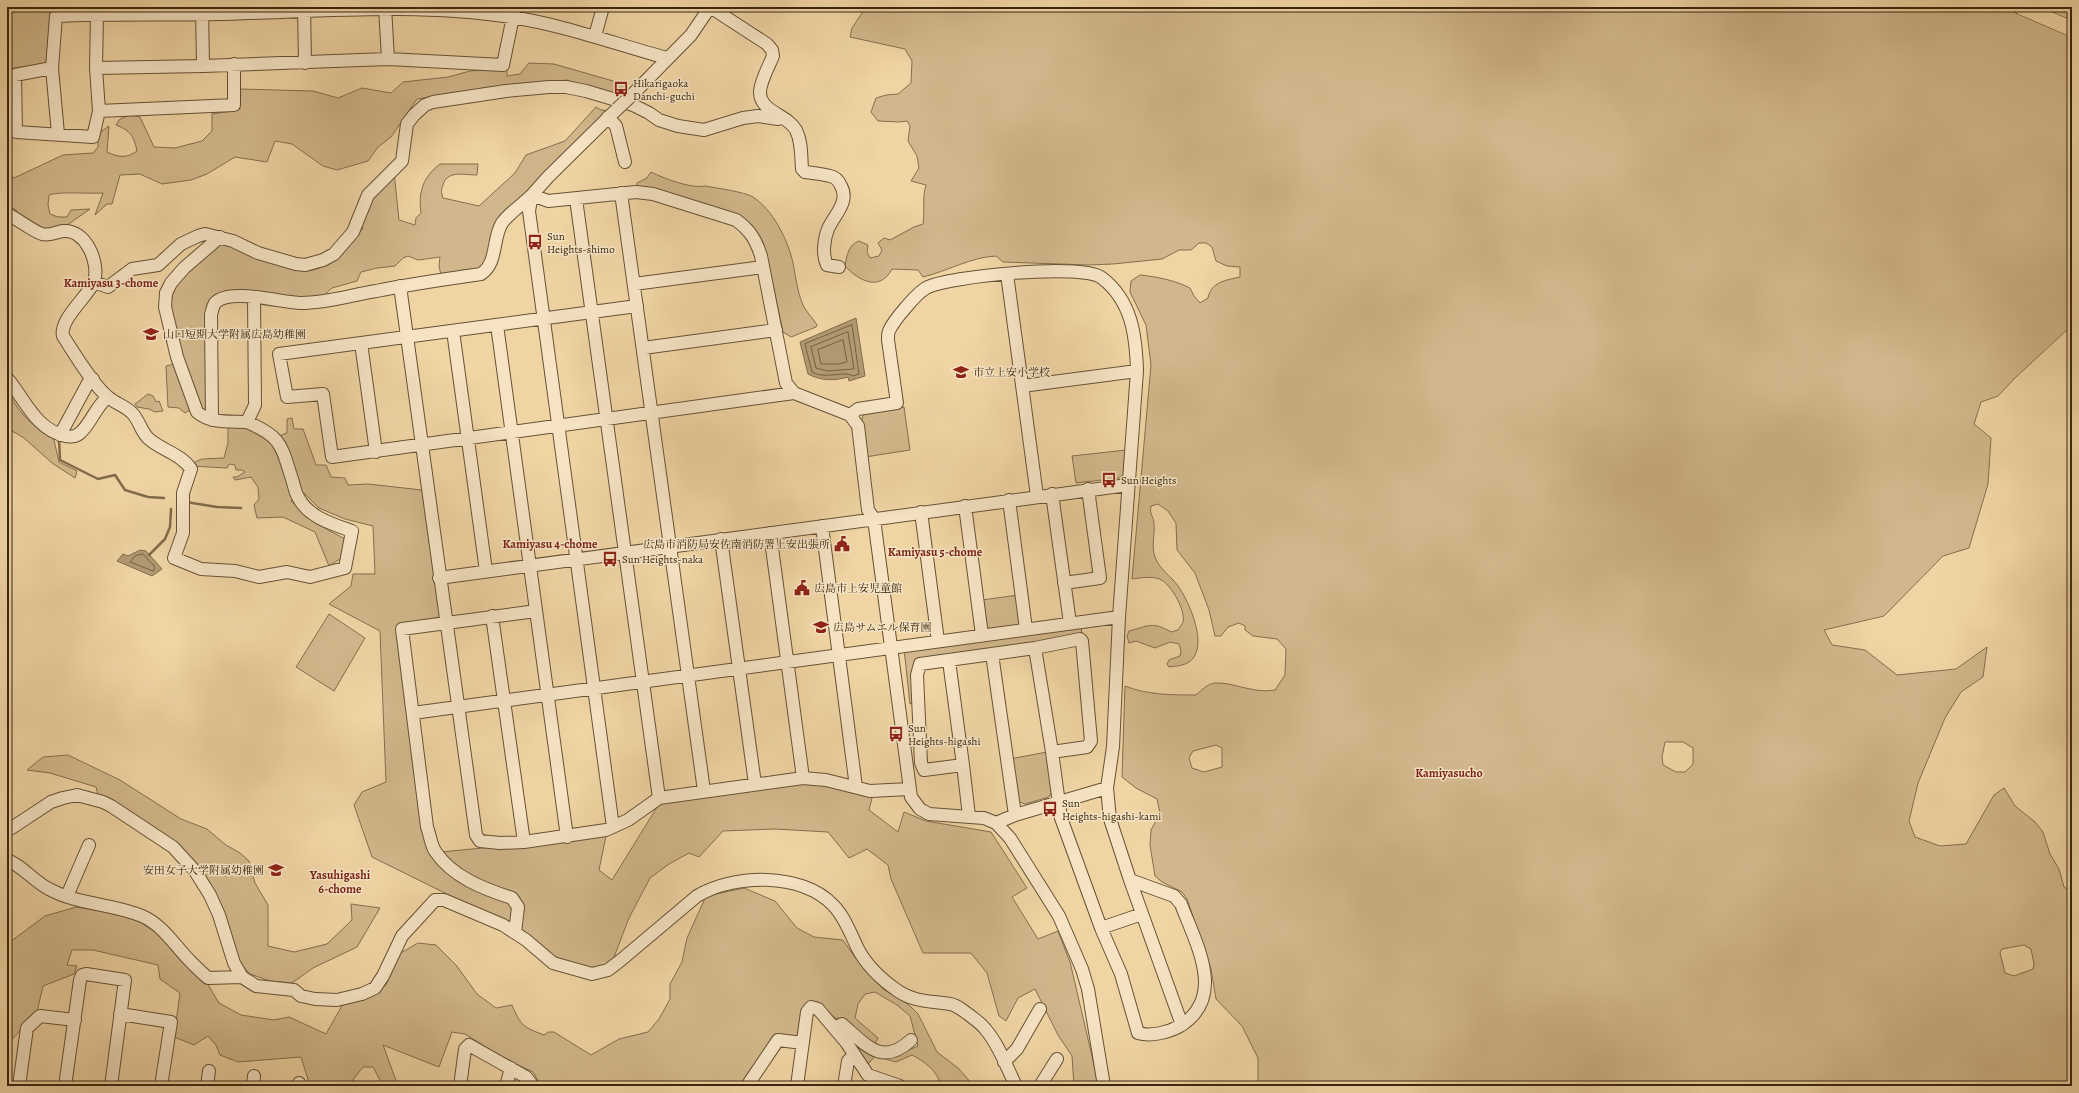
<svg xmlns="http://www.w3.org/2000/svg" width="2079" height="1093" viewBox="0 0 2079 1093" font-family="Alegreya,'Noto Serif JP',serif">
	<style>
		.green { fill: #d1b78b; stroke: #846f4d; fill-rule: evenodd }
		.water { fill: #b19971; stroke: #816b4a }
		.lines { fill: none; stroke-linecap: round; stroke-linejoin: round }
		.shore { stroke: #746040; stroke-width: 1 }
		.stream { stroke: #816b4a; stroke-width: 2.5 }
		.minor-casing { stroke: #665234; stroke-width: 14 }
		.major-casing { stroke: #38270f; stroke-width: 16 }
		.minor { stroke: #f5e3c4; stroke-width: 12 }
		.major { stroke: #f0d4a4; stroke-width: 15 }
		.minor-bridge-casing { stroke: #665234; stroke-width: 14; stroke-linecap: butt }
		.minor-bridge { stroke: #f5e3c4; stroke-width: 12 }
		.labels { text-anchor: middle; dominant-baseline: central; stroke-width: 3; stroke-linejoin: round; paint-order: stroke }
		.poi-label { font-size: 11px; fill: #38270f; stroke: #f5e3c4; text-anchor: start }
		.neighbourhood-label { font-size: 12px; font-weight: bold; fill: #7a1f14; stroke: #f5e3c4 }
	</style>
	<rect width="100%" height="100%" fill="#f0d4a4"/>
	<filter id="stains"><feTurbulence type="fractalNoise" baseFrequency=".005" numOctaves="4"/><feColorMatrix values="0 0 0 0 .2 0 0 0 0 .09 0 0 0 0 .02 0 0 0 .5 -.17"/></filter>
	<radialGradient id="worn" r=".72"><stop offset=".6" stop-color="#630" stop-opacity="0"/><stop offset="1" stop-color="#630" stop-opacity=".3"/></radialGradient>
	<path class="green" d="M7,7H187L52,11L51,54L45,64L7,69Z
		M866,7H1461L1475,11L1497,7H2067L2072,9V331L2069,328L2015,378L1998,396L1981,402L1974,424L1991,438L1988,484L1969,548L1943,556L1884,616L1824,630L1832,645L1865,650L1897,675L1956,669L1987,647L1983,677L1961,692L1945,718L1918,783L1909,821L1915,837L1940,846L1966,844L1994,795L2004,788L2015,806L2035,822L2043,832L2050,854L2059,869L2064,887L2072,892V1086H1254L1258,1082V1058L1242,1026L1216,999L1211,969L1187,899L1182,892L1162,882L1155,876L1150,845L1151,830L1160,813L1157,799L1136,788L1122,777L1125,686C1148,695 1171,695 1196,695C1202,690 1207,684 1215,683C1234,682 1253,694 1275,690L1285,675L1286,649L1277,639L1253,636L1245,630V626L1239,623L1228,627L1221,636H1215L1209,610L1195,573L1177,550L1176,523L1168,511L1158,504L1151,506C1149,514 1154,517 1154,524C1155,535 1151,547 1155,557C1159,569 1171,576 1178,586C1189,601 1210,648 1189,662C1183,666 1175,666 1169,667L1167,664L1169,660L1180,656L1181,651L1179,644L1170,642L1155,648L1136,641L1129,643L1127,636L1129,631C1149,626 1152,621 1171,632L1178,630C1180,627 1182,624 1183,622C1186,611 1172,587 1163,581C1155,575 1141,578 1132,579L1151,365L1146,325L1130,292L1131,281L1140,275C1158,277 1174,280 1190,288L1194,296L1200,303L1208,298C1211,282 1226,280 1240,277V267L1227,266L1216,261L1212,247L1206,243H1199L1191,250H1179L1162,259L1113,264L1089,265L1003,262L996,256C971,257 948,271 923,277L918,270L892,269C880,292 859,281 845,266C847,255 848,245 859,241L868,245L867,252L870,258L879,256L882,250L878,243L884,238L890,240L914,227L923,224C925,211 922,197 926,185L911,181L919,168L917,156L908,141L910,126L907,121L899,122L878,121L871,112L876,98L886,95L898,94L911,83L912,61L905,49L850,37L852,28ZM1665,742H1683L1693,748V764L1685,772H1676L1663,765L1662,757ZM1216,745L1222,748V767L1204,772L1192,768L1189,758L1193,751ZM2024,945L2031,949L2034,964L2033,969L2014,976L2005,973L2000,953L2002,949Z
		M529,63L554,64L627,85L617,95L567,80L513,85L417,99L391,137L378,147L368,161L337,170L323,166L292,144L275,141L267,162L235,157L207,174L191,180L162,184L140,174L120,175L112,204H107L95,215L103,193C88,194 61,191 49,195L48,205L50,214L58,217H67L71,210L90,209L56,233L28,225L15,209L7,208V171L14,178L63,155L93,153L98,147V134L109,126L107,152C118,157 126,159 137,151C134,136 130,130 116,125L120,119L130,115L140,117L154,147L175,148L202,141L212,131V114L239,110L240,89L313,91L338,98L362,88L391,93L403,82L448,77L470,71L507,68V76L520,74Z
		M596,107L601,110L613,111L499,221L486,268L441,275L439,266L440,257L418,260L408,256L403,258L395,266L377,268L361,272L357,281L332,288L322,297L212,302L209,411H201L195,400C187,372 162,312 175,285C184,267 205,254 220,240C240,248 288,272 306,271C330,270 350,245 363,228C354,208 382,185 394,172L399,220L415,225L416,218L421,213C418,192 423,177 440,164H478L477,175C463,175 447,170 443,185C441,190 441,192 443,198L479,206L515,173L526,155L565,141Z
		M651,172C663,178 691,189 705,186C716,188 745,192 753,197C773,210 788,240 793,263C796,278 797,291 803,305C806,312 813,318 817,325L816,327L791,337L783,332L767,256L762,240L752,225L737,215L637,188V183L647,178Z
		M174,364L193,408L185,413L179,408L168,407L166,366Z
		M7,388C16,410 31,427 53,436L59,462L77,471L75,478L52,463L24,438L7,428Z
		M148,394L153,396L156,402L159,401L163,411L155,412L149,409L137,407L135,404Z
		M904,407L910,450L865,457L862,418L864,414Z
		M292,418L294,429H303L316,465H326L331,477L345,478L348,485L368,484L422,490L440,617L397,625L431,853L606,836L599,870L612,880L659,804L804,782L873,794L869,810L898,832L904,812L926,821L991,832L1027,888L1012,897L1038,939L1058,931L1070,962L1099,1086H1074L1072,1056L1058,1035L1035,989L1018,998L1006,1021L999,1016L987,973L971,953H923L891,879L888,865L867,849L849,858L828,832L775,829L723,831L699,857L689,853L669,864L650,878L629,918L614,957L602,968L580,967L558,960L523,930L510,922L459,900L372,857L354,805L362,792L386,782L380,631L329,604L351,586L353,574H375L373,526L345,519L319,508L304,493L291,501L315,523L345,539L343,557L329,566L315,532L283,517L257,518L254,505L259,499L258,487L251,477L235,480L233,477H237L245,472L242,470H236L235,465L229,464L227,468L191,466L193,463L202,459L224,458L228,443V426L249,428L268,440L287,433V419Z
		M1126,450L1124,474L1119,478L1076,483L1072,456Z
		M1018,595L1021,621L1018,626L989,630L986,627L982,600Z
		M329,614L365,638L334,691L296,667Z
		M1081,625L1082,636L919,661L916,702L910,704L904,649Z
		M1047,752L1053,790L1049,797L1025,804L1017,801L1010,759Z
		M68,755L120,780L181,819L207,829L226,845L240,853L249,861L255,883L268,905V946L294,952L327,944L352,920L351,904L380,908L357,947L313,968L292,983L270,981L250,974L237,960L219,901L205,875L177,845L98,795L96,787L50,773L27,770L43,757Z
		M744,888L775,901L797,928L814,937L843,940L857,960L883,989L909,1005L918,1014L937,1052L958,1068L974,1086H941C938,1071 924,1061 912,1055L896,1062L875,1056L869,1063H863L850,1039L893,1057L918,1046L910,1016L897,1005L875,992L865,994L858,1004L855,1018L878,1038L875,1044L868,1040L844,1019L835,1018L818,1002C799,1004 801,1020 798,1036H773L741,1086H541L533,1072L505,1059L465,1034L452,1032L439,1067L383,1045L398,1086H383L373,1067H363L348,1086H310L301,1057L238,1062L220,1055L216,1045L208,1036L194,1045L174,1037L180,993L160,979L158,965L93,950H72L67,965L77,966L74,974L43,986L37,1012L7,1045V943L14,939L45,916L76,907L108,912L130,918L140,922L173,944L207,983L219,1003L241,1015L274,1020L289,1017L326,1034L344,1002L366,996L386,985L399,954L418,943L436,945L456,965L477,994L496,1008L512,1005C521,1026 523,1027 544,1035L548,1032H554L591,1055L619,1039L648,1032L659,1019L670,999V984L682,962L687,938L706,896Z"/>
	<path class="water" d="M856,318L865,376L849,381L848,377C834,381 821,381 808,374L800,342Z
		M140,550L146,551L162,569L152,576L117,561L123,554L128,556Z"/>
	<g class="lines">
		<path class="shore" d="M852,325L859,374L853,376C844,370 826,380 812,372L805,344Z
			M848,332L854,369L828,371L816,368L811,347Z
			M843,340L847,362L838,364H821L818,350Z
			M143,554L155,567L153,571L130,562L135,556Z"/>
		<path class="stream" d="M59,439L60,460L98,479L115,475L125,490L148,497L164,498
			M186,502L217,507L241,508
			M149,555L165,539L170,527L171,509"/>
		<defs>
			<path id="minor" d="M202,7L203,66L388,59L503,65L515,7
				M304,7L305,63
				M385,7L388,59
				M710,7L767,44L772,50L773,56C769,66 761,80 760,91C759,112 787,114 796,130C802,142 801,156 802,169L805,172C813,173 822,174 830,176C835,177 839,181 841,186C850,202 834,215 828,229C824,239 822,255 827,265L839,267
				M97,14L96,68L99,111L93,137L16,132L15,75L52,68L56,16C121,13 186,16 251,13C338,10 425,4 511,17C564,25 615,44 667,58
				M595,36L603,7
				M52,68L58,134
				M96,68L203,66
				M631,96L691,35L710,7
				M99,111L234,105V64
				M608,117L616,126L625,162
				M621,193L704,791
				M576,199L659,798
				M7,214C16,218 34,232 42,234C49,236 56,232 63,231C86,229 100,263 94,282L108,287L132,269L158,265L181,244L198,236L205,234L233,241L258,253L296,264L305,265L323,260L334,254L353,232L368,195L402,161L407,124L414,115L425,105L433,102L506,91L549,87H566L586,91L633,105L649,113L659,120L678,126L704,130L743,118L758,116L778,119L781,117
				M220,237L184,268L171,283L166,293L165,307L177,357L197,412C211,424 230,421 247,422L255,405L254,298
				M1007,274L1037,496
				M94,282C87,297 59,320 63,336C74,353 93,385 108,397C116,404 126,406 133,414C140,422 141,432 149,439C163,451 181,454 191,469L183,493V533L174,558L201,569L235,571L259,577L287,572L310,577L345,568L352,531C332,524 308,517 298,497C295,492 294,485 292,479C281,445 282,437 247,422
				M634,284L763,267
				M400,286L476,835L480,841L500,843L524,842L606,830L628,820L659,798L803,778L826,780L870,791L909,789
				M637,306L279,354L287,397L323,394L332,457L794,393
				M497,325L567,837
				M453,331L486,571
				M361,343L376,452
				M643,348L776,330
				M7,378C25,399 35,429 65,436C69,437 76,437 80,433C91,424 95,407 108,397
				M1022,386L1137,371
				M850,415L858,409L897,403L888,340C888,337 888,333 889,331C893,321 917,293 926,288C948,276 1083,263 1102,278C1132,301 1136,336 1137,371L1119,617L1113,747L1107,788L1110,819L1130,880L1174,896L1181,904C1196,944 1227,997 1180,1026C1169,1032 1151,1037 1138,1033L1121,974L1101,928L1061,818L1052,752L1087,747L1091,741L1082,641L1080,639L1035,648L920,664L917,675L921,763L924,770L963,765L969,816
				M212,420L211,315C212,311 213,306 215,303C229,287 282,303 301,303C327,303 351,295 376,291C411,284 446,279 481,274C498,263 492,239 502,223C509,213 523,204 532,195L548,201L636,192L653,194L736,220C750,230 756,240 761,256L786,383L794,393L850,415L858,426L868,510L874,519L911,797L920,809L929,814L984,818L996,823L1010,838L1059,916L1082,969L1088,989L1104,1086
				M60,435L88,383L93,379
				M1052,494L1070,623
				M1009,500L1026,629
				M965,506L982,635
				M921,512L938,641
				M822,526L856,787
				M770,533L803,778
				M721,539L755,784
				M439,578L1128,485
				M1064,583L1100,578L1088,489
				M492,616L524,842
				M1035,648L1052,752
				M992,654L1015,815
				M949,661L963,765
				M413,713L1119,617
				M996,823L1015,815L1107,788
				M613,827L529,211L532,195L548,177L617,109
				M7,831L51,802L63,798L77,795L103,802L111,806L173,847L195,871L210,895L219,915L234,963L242,977L256,986L294,990L301,996L315,999L337,1000L362,994L375,988L383,976L402,936L435,900H444L503,925L526,940L553,963L592,974L608,970L621,960L697,896C733,874 802,872 833,905C845,917 851,935 858,949C867,966 882,980 898,991C914,1002 931,1001 950,1004C957,1005 962,1010 968,1014C974,1019 981,1023 986,1030C999,1045 1007,1068 1016,1086
				M7,860C22,865 34,882 49,889C78,905 111,903 142,916C163,925 175,946 191,962C196,967 202,973 208,978L242,977
				M1130,880L1182,1025
				M67,896L89,845
				M1101,928L1142,914
				M515,933L518,907L512,898C484,889 452,877 435,851C431,845 430,835 427,827L402,629L536,611
				M120,1014L171,1022L161,1086
				M834,1028L842,1024C866,1045 882,1067 911,1040
				M1004,1062L1017,1049L1040,1009
				M19,1086L27,1028L40,1016L75,1020
				M65,1086L80,980L82,975L86,974L125,980L111,1086
				M207,1086L209,1071
				M253,1086L254,1076
				M298,1086L299,1083
				M460,1086L465,1049L469,1045L526,1077L533,1086
				M506,1086L511,1068
				M747,1086L778,1040L803,1043
				M797,1086L807,1012L811,1007L818,1009L846,1042L868,1075L900,1086
				M844,1086L848,1061L854,1055
				M1040,1086L1057,1059"/>
			<path id="major" d="M2021,7L2072,29"/>
		</defs>
		<use href="#minor" class="minor-casing"/>
		<use href="#major" class="major-casing"/>
		<use href="#minor" class="minor"/>
		<use href="#major" class="major"/>
		<defs>
			<path id="minor-bridge" d="M617,109L631,96"/>
		</defs>
		<use href="#minor-bridge" class="minor-bridge-casing"/>
		<use href="#minor-bridge" class="minor-bridge"/>
	</g>
	<defs>
		<symbol id="bus-bare" viewBox="-9 -9 18 18"><path d="M-5-6H5V4H4V6H2V4H-2V6H-4V4H-5ZM-3.5-4V0h7V-4ZM-3.5 1.2v1.5H-2V1.2ZM2 1.2v1.5H3.5V1.2Z" fill="#8f2418" stroke="#f5e3c4" stroke-width="2.5" paint-order="stroke"/></symbol>
		<symbol id="school-bare" viewBox="-9 -9 18 18"><path d="M0-5L7-2L0 1L-7-2ZM-4 1L0 2.5L4 1V4Q0 6-4 4Z" fill="#8f2418" stroke="#f5e3c4" stroke-width="2.5" paint-order="stroke"/></symbol>
		<symbol id="civic-bare" viewBox="-9 -9 18 18"><path d="M-.6-6.5H3V-4.5H.6V-3L4-1V1h2V6H-6V1h2V-1L-.6-3ZM-1.2 2.5V6h2.4V2.5Z" fill="#8f2418" stroke="#f5e3c4" stroke-width="2.5" paint-order="stroke"/></symbol>
	</defs>
	<g fill-rule="evenodd">
		<use href="#bus-bare" x="610" y="78" width="22" height="22"/>
		<use href="#bus-bare" x="524" y="231" width="22" height="22"/>
		<use href="#school-bare" x="140" y="323" width="22" height="22"/>
		<use href="#school-bare" x="950" y="361" width="22" height="22"/>
		<use href="#bus-bare" x="1098" y="469" width="22" height="22"/>
		<use href="#civic-bare" x="831" y="533" width="22" height="22"/>
		<use href="#bus-bare" x="599" y="548" width="22" height="22"/>
		<use href="#civic-bare" x="791" y="577" width="22" height="22"/>
		<use href="#school-bare" x="810" y="616" width="22" height="22"/>
		<use href="#bus-bare" x="885" y="723" width="22" height="22"/>
		<use href="#bus-bare" x="1039" y="798" width="22" height="22"/>
		<use href="#school-bare" x="265" y="859" width="22" height="22"/>
	</g>
	<g class="labels">
		<g class="poi-label">
			<text x="633" y="83">Hikarigaoka<tspan x="633" dy="13">Danchi-guchi</tspan></text>
			<text x="547" y="236">Sun<tspan x="547" dy="13">Heights-shimo</tspan></text>
			<text x="163" y="334">山口短期大学附属広島幼稚園</text>
			<text x="973" y="372">市立上安小学校</text>
			<text x="1121" y="480">Sun Heights</text>
			<text x="830" y="544" text-anchor="end">広島市消防局安佐南消防署上安出張所</text>
			<text x="622" y="559">Sun Heights-naka</text>
			<text x="814" y="588">広島市上安児童館</text>
			<text x="833" y="627">広島サムエル保育園</text>
			<text x="908" y="728">Sun<tspan x="908" dy="13">Heights-higashi</tspan></text>
			<text x="1062" y="803">Sun<tspan x="1062" dy="13">Heights-higashi-kami</tspan></text>
			<text x="264" y="870" text-anchor="end">安田女子大学附属幼稚園</text>
		</g>
		<g class="neighbourhood-label">
			<text x="111" y="283">Kamiyasu 3-chome</text>
			<text x="550" y="544">Kamiyasu 4-chome</text>
			<text x="935" y="552">Kamiyasu 5-chome</text>
			<text x="1449" y="773">Kamiyasucho</text>
			<text x="340" y="875">Yasuhigashi<tspan x="340" dy="14">6-chome</tspan></text>
		</g>
	</g>
	<rect width="2079" height="1093" fill="none" stroke="#f0d4a4" stroke-width="24"/>
	<rect x="8" y="8" width="2063" height="1077" fill="none" stroke="#38270f" stroke-width="2"/>
	<rect x="12" y="12" width="2055" height="1069" fill="none" stroke="#38270f"/>
	<rect width="100%" height="100%" filter="url(#stains)"/>
	<rect width="100%" height="100%" fill="url(#worn)"/>
</svg>
